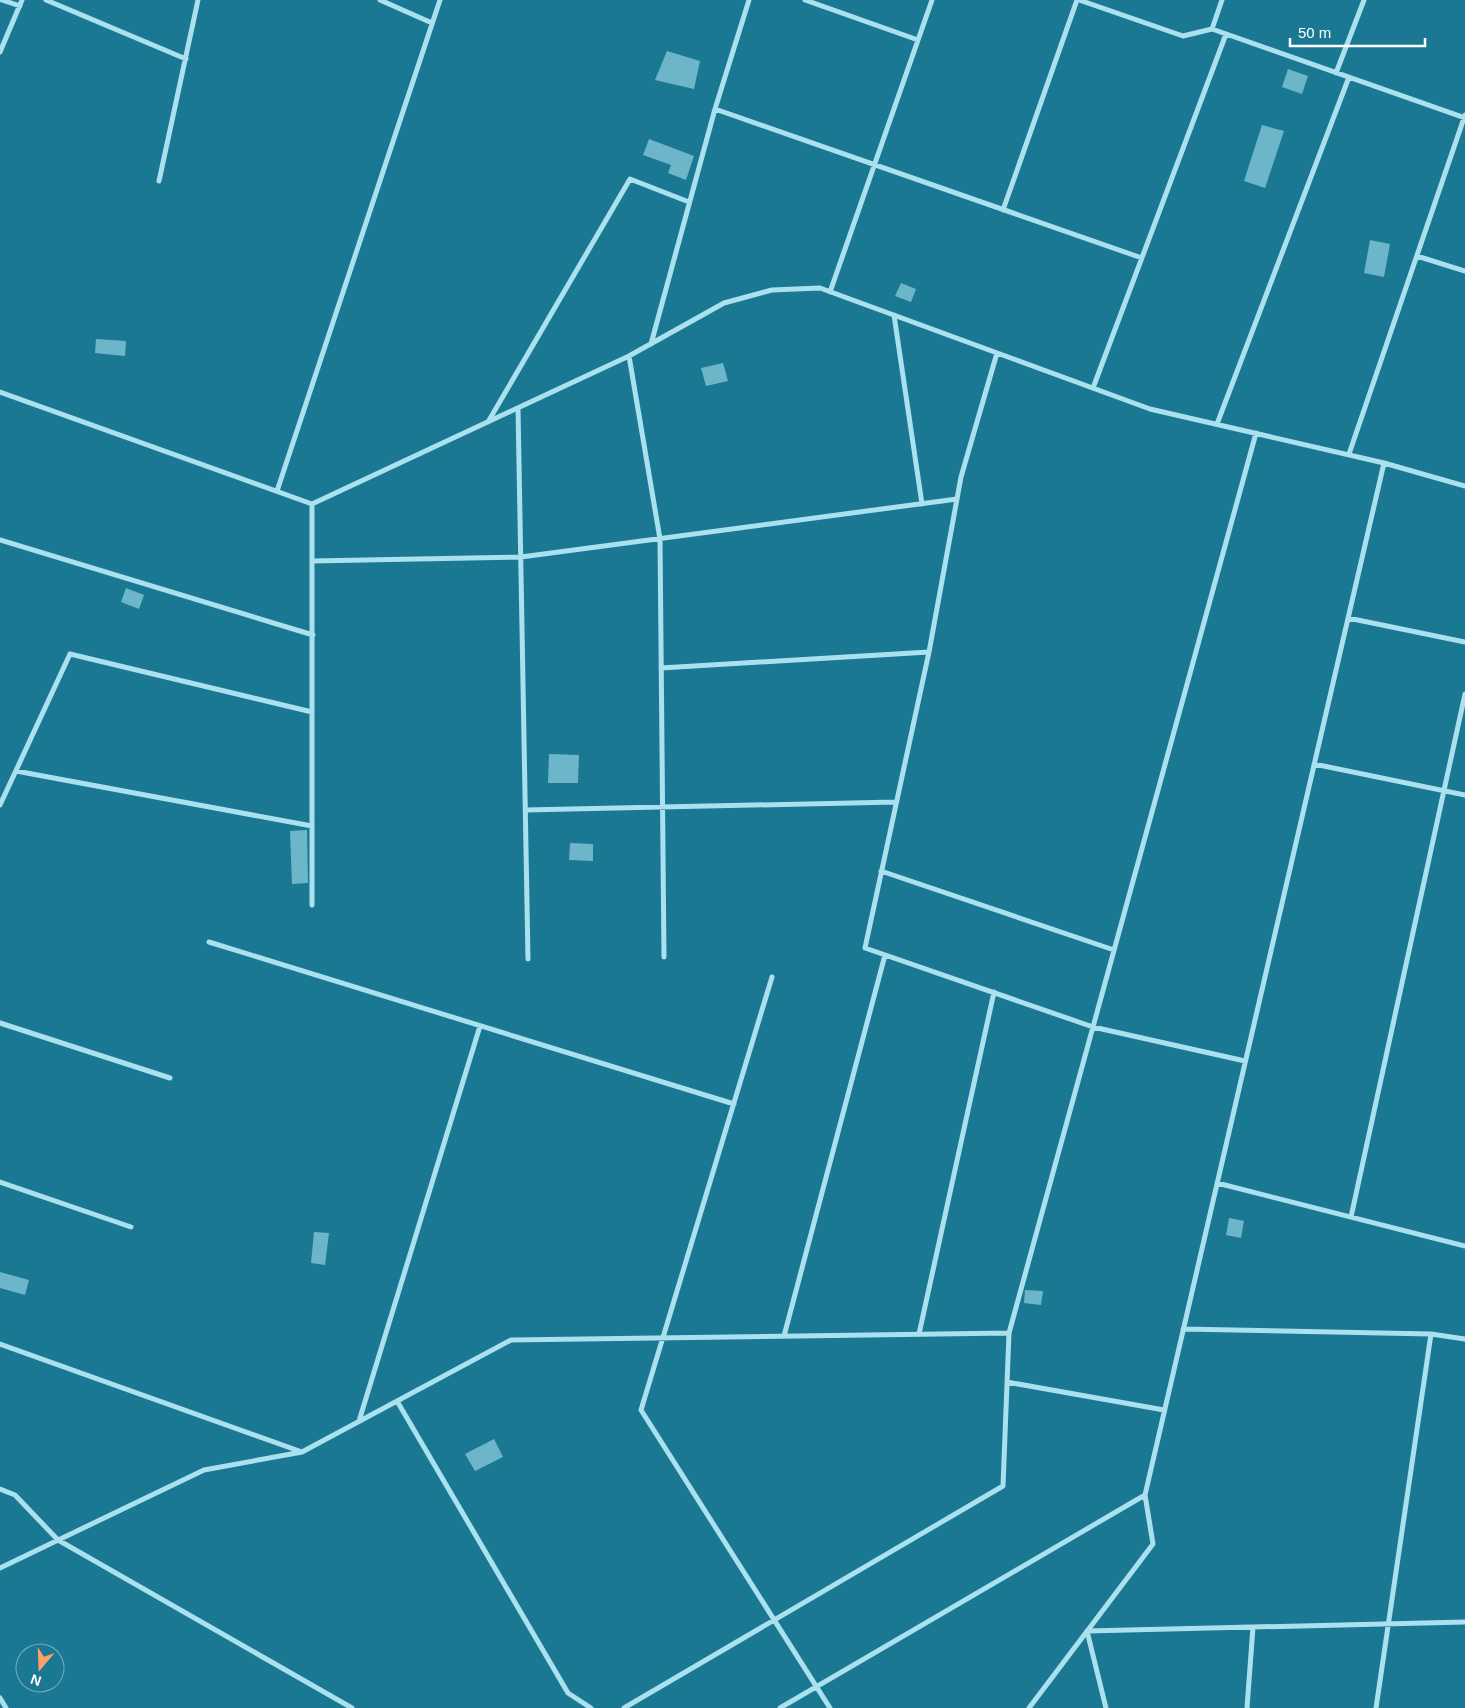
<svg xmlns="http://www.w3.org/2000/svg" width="1465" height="1708" viewBox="0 0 1465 1708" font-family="Helvetica,sans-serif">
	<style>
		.building { fill: #6db6ca }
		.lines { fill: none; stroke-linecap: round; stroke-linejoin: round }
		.minor { stroke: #abe1ef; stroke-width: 5 }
	</style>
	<rect width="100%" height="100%" fill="#1a7893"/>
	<path class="building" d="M667,51L700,61L694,89L655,80Z
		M1288,69L1308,76L1302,94L1282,87Z
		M1262,125L1284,131L1265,188L1244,181Z
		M649,139L694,156L686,180L668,173L671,165L643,155Z
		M1370,240L1390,244L1384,277L1364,273Z
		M901,283L916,289L911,302L895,296Z
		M96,339L126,341L125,356L95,353Z
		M723,363L728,381L706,386L701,368Z
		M126,588L144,595L139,609L121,602Z
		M549,754L579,755L578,783H548Z
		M307,830L308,883L292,884L290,831Z
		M570,843L593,844V861L569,860Z
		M1229,1218L1244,1221L1241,1238L1226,1235Z
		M314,1232L329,1233L325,1265L311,1263Z
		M0,1272L29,1280L25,1295L0,1288Z
		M1025,1290L1043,1291L1041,1305L1024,1303Z
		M494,1439L503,1457L475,1471L465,1454Z"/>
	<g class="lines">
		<path class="minor" d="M2,0L20,6
			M46,0L186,59
			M380,0L432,23
			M805,0L918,40
			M1079,0L1183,36L1212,29L1465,118
			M1212,29L1222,0
			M0,52L22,0
			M1336,73L1364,0
			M715,109L1142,258
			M159,181L198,0
			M1003,210L1077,0
			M1417,256L1465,271
			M830,292L932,0
			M894,315L922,504
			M651,344L715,109L749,0
			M997,353L961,477L929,652L865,948L1093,1027L1245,1061
			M629,356L660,539L664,957
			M1093,388L1226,34
			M0,392L312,504L629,356L724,303L772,290L820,288L1150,409L1384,463L1465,486
			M518,408L528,959
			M488,422L630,179L689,202
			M1217,424L1349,77
			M1349,454L1465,115
			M277,491L440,0
			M0,540L313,635
			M312,561L521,557L957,499
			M1348,618L1465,642
			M661,668L929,652
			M1314,764L1465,795
			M16,771L312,826
			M0,805L70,654L312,712
			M525,810L896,802
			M881,871L1114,950
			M312,905V504
			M209,942L734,1104
			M772,977L641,1410L830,1708
			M0,1023L170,1078
			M0,1182L131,1227
			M1217,1183L1465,1246
			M1351,1217L1465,694
			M1183,1329L1431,1334L1465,1339
			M919,1334L994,992
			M784,1336L885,955
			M0,1344L302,1452
			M1007,1382L1164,1410
			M397,1401L568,1693L591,1708
			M359,1421L480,1026
			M0,1489L15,1495L58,1540L352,1708
			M0,1568L204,1470L302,1452L511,1340L1009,1333
			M0,1698L6,1708
			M624,1708L1003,1486L1009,1333L1256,433
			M780,1708L1145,1495
			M1029,1708L1153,1544L1145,1495L1384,463
			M1106,1708L1087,1631L1465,1622
			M1247,1708L1253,1627
			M1376,1708L1431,1334"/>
	</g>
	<g transform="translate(40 1668) rotate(199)"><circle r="24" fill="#1a7893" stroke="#76aebe"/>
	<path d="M0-4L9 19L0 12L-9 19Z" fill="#ffa069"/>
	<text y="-8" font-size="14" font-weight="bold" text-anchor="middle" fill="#ffffff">N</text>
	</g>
	<path d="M1290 38v8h135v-8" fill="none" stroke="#ffffff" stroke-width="2.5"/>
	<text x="1298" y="38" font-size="15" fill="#ffffff" stroke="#1a7893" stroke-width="4" paint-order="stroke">50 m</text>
</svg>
